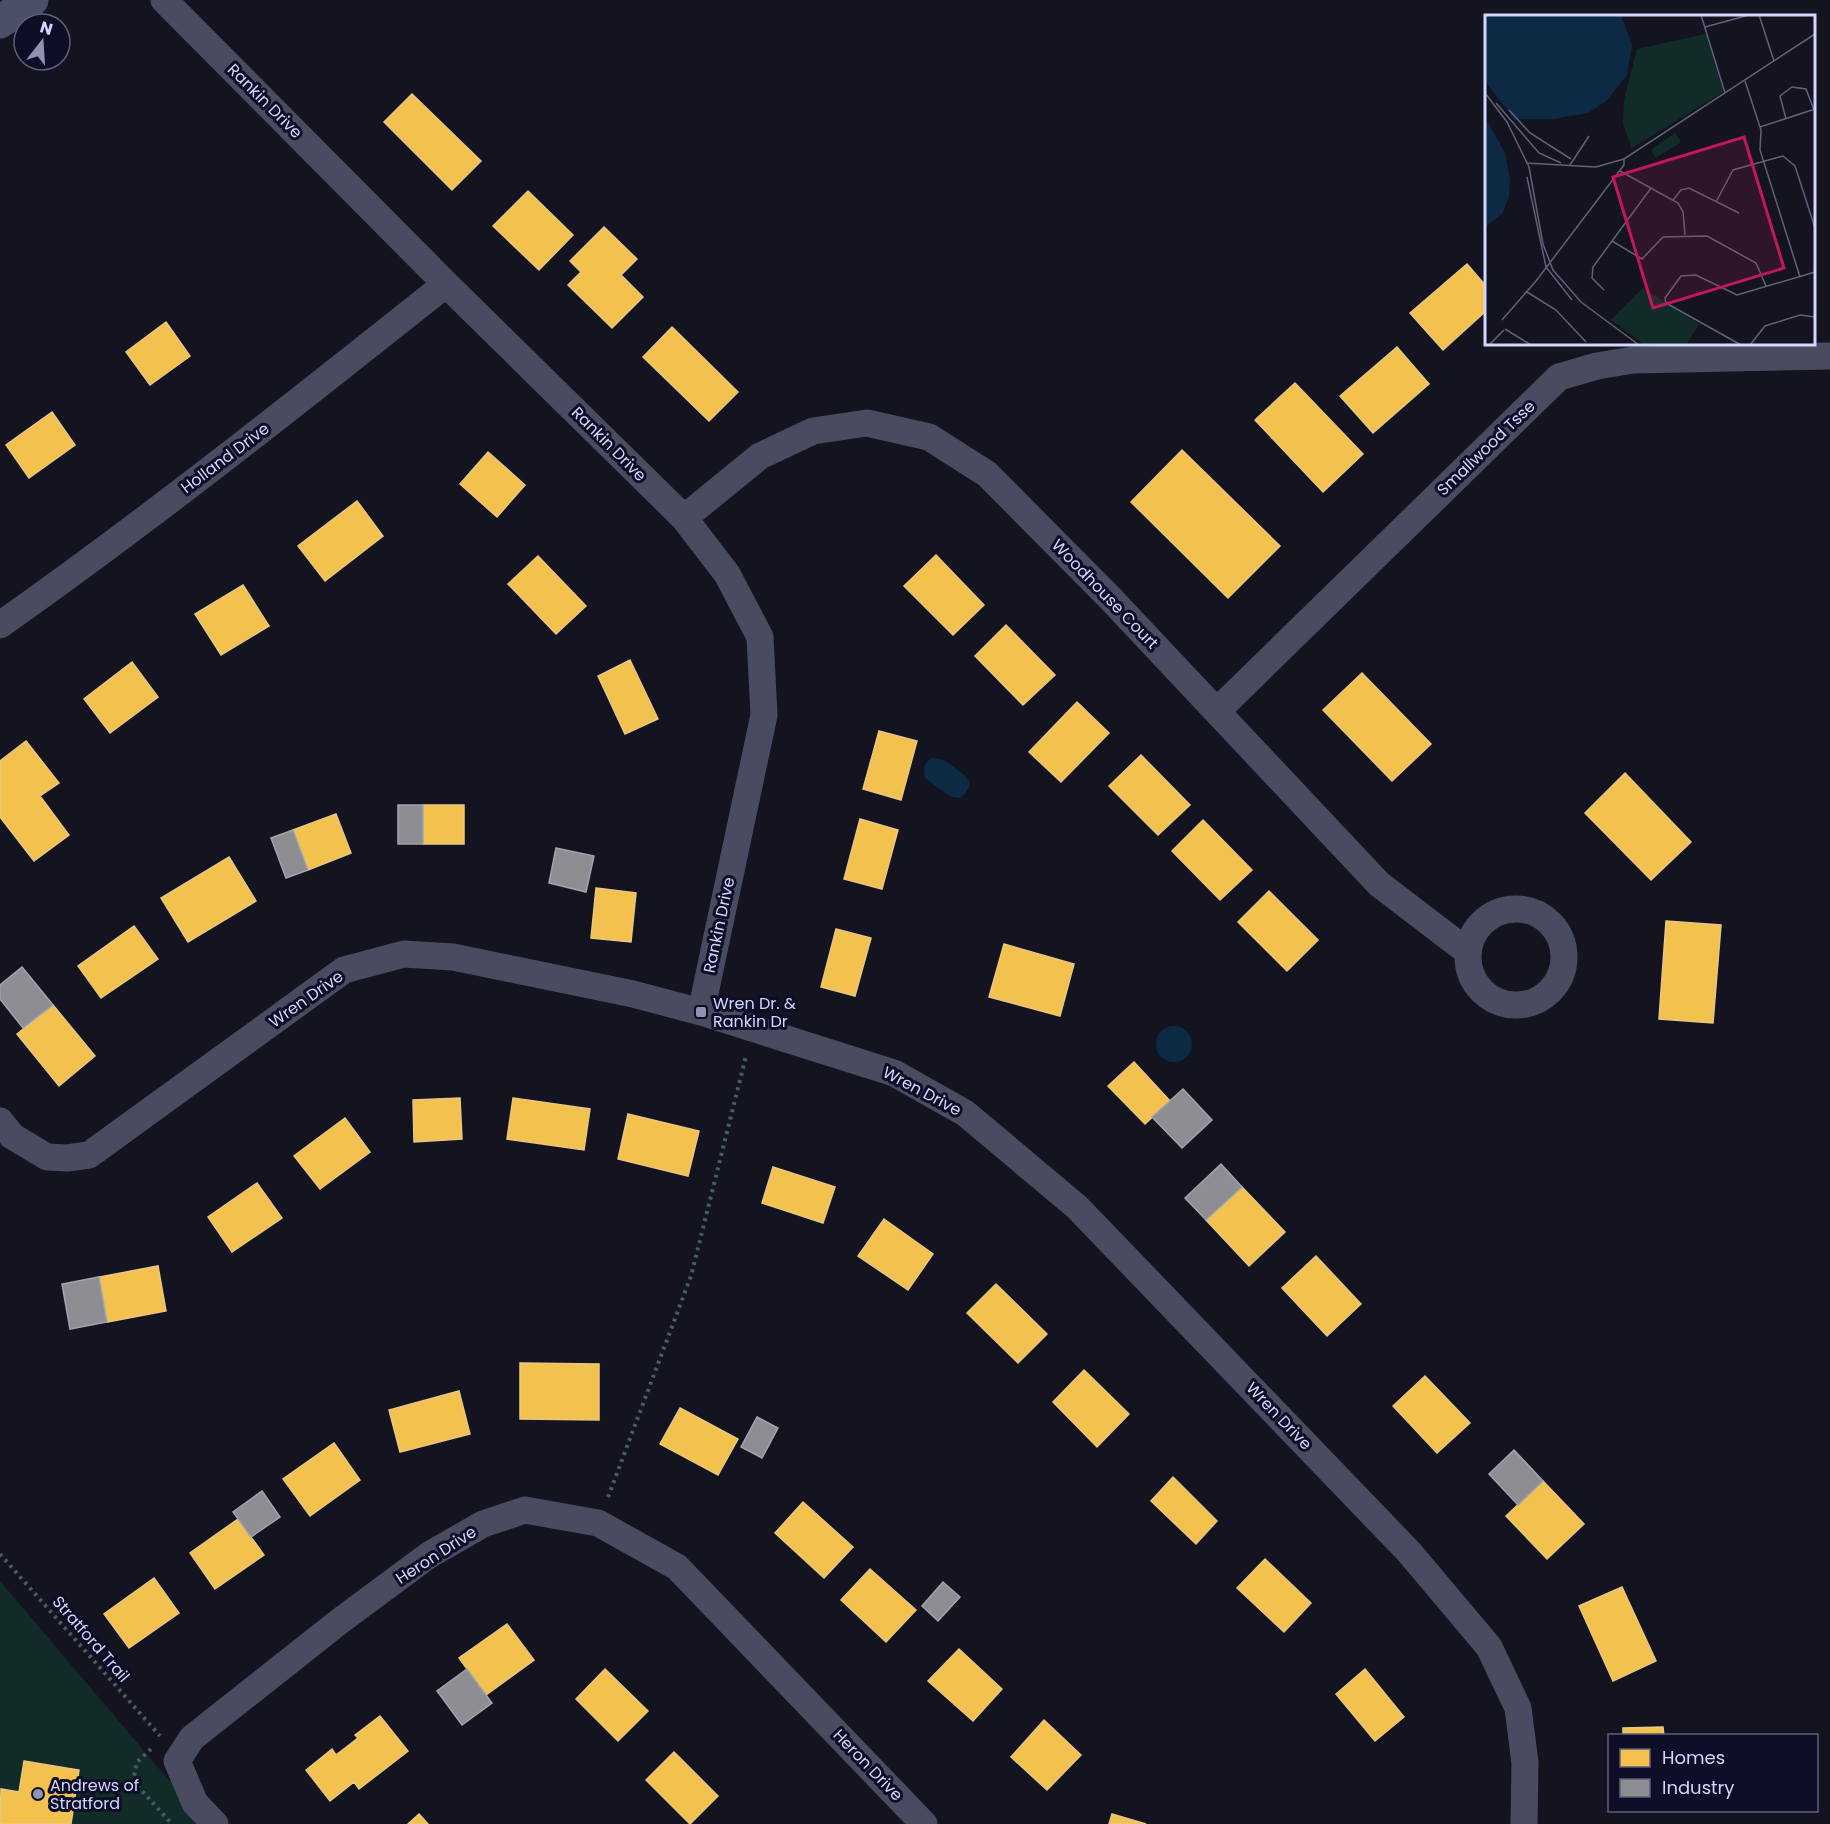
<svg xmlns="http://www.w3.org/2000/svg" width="1830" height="1824" viewBox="0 0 1830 1824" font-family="Poppins,sans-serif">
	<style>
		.green { fill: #112c28 }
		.water { fill: #0c2a44 }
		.homes { fill: #f2c14e; stroke: #e9c783; stroke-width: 1.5 }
		.industry { fill: #8d8d92; stroke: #a2a3b3; stroke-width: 1.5 }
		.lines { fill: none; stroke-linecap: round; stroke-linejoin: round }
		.path { stroke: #485b63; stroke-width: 4; stroke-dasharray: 3 4.5; stroke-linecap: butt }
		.street { stroke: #494c61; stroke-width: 27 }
		.secondary { stroke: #4b5067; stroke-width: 33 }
		.poi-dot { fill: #9092b1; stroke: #0e0f26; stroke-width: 2 }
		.labels { text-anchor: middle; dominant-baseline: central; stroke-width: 6; stroke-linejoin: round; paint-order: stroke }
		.street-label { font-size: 16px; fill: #d3d6ff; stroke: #0e0f26 }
		.poi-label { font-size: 16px; fill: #d3d6ff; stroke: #0e0f26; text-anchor: start }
		.inset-road { fill: none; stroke: #606279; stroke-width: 1.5 }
		.view { fill: #c2185b; fill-opacity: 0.15; stroke: #c2185b; stroke-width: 3 }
		.inset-edge { fill: none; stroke: #d3d6ff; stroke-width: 3 }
	</style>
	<rect width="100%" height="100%" fill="#141420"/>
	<path class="green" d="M0,1581L206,1824H0Z"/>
	<path class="water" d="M932,758C942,758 947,762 955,768C969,778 976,785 960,798L951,797L925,778C923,768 924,763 932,758Z
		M1156 1044a18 18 0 1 1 36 0a18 18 0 1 1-36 0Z"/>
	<path class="homes" d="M412,94L481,161L452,190L384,122Z
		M528,191L573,235L539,270L493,226Z
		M604,227L637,259L621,275L643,297L612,328L568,285L581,272L570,261Z
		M1467,264L1486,286V311L1443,350L1410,313Z
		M166,322L190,356L150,385L126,352Z
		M672,327L738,392L709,421L643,357Z
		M1397,347L1429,384L1373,433L1340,396Z
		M1295,383L1363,454L1323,492L1255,420Z
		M52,412L75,445L29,478L6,445Z
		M1182,450L1280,546L1228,598L1131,502Z
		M488,452L525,485L497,517L460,484Z
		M357,501L383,536L325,581L298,546Z
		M936,555L984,605L953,635L904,586Z
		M538,556L586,606L556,634L508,584Z
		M243,585L269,626L221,655L195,614Z
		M1006,625L1055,675L1023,705L975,656Z
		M630,660L658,719L625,734L598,676Z
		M132,662L158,697L110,733L84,699Z
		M1362,673L1431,744L1392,781L1323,710Z
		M1077,702L1109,733L1061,782L1029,752Z
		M879,731L917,741L901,800L863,789Z
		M26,741L59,783L40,796L69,835L34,861L0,817V761Z
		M1141,755L1190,805L1158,835L1109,786Z
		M1625,773L1691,842L1651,880L1585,813Z
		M423,805H464V844H423Z
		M336,814L351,853L308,870L293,830Z
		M860,819L898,830L882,889L844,879Z
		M1203,820L1252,870L1220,900L1172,851Z
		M229,857L256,901L188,942L161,898Z
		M596,888L636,893L631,942L591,938Z
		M1269,891L1318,940L1287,971L1238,922Z
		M1666,921L1721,925L1713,1023L1659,1019Z
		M134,926L158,959L101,998L78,966Z
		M836,929L871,938L855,996L821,987Z
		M1004,944L1074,964L1060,1016L989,997Z
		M53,1005L95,1056L59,1086L17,1034Z
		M1134,1062L1170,1101L1145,1124L1108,1086Z
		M460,1098L462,1139L414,1142L413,1100Z
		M513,1098L590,1109L584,1150L507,1139Z
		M628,1114L699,1131L688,1176L618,1159Z
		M345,1118L370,1152L320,1189L294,1156Z
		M773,1167L835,1187L823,1223L762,1203Z
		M257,1183L282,1218L232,1252L208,1217Z
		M1242,1187L1285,1232L1249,1266L1206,1220Z
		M884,1219L933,1254L908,1290L858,1256Z
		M1316,1256L1361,1304L1327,1336L1282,1288Z
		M158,1266L166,1311L107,1322L99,1277Z
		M996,1284L1047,1334L1018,1363L967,1313Z
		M520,1363L599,1364V1420L520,1419Z
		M1084,1370L1129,1414L1097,1447L1053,1402Z
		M1425,1376L1470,1423L1437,1453L1393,1406Z
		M459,1391L470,1434L400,1452L389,1410Z
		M680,1408L738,1439L718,1475L660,1444Z
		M334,1443L360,1480L310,1516L283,1479Z
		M1173,1477L1217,1521L1196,1544L1151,1501Z
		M1543,1481L1584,1524L1547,1559L1506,1516Z
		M803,1502L853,1547L824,1578L775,1533Z
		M238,1519L264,1555L215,1589L190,1553Z
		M1265,1559L1311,1603L1284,1632L1237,1588Z
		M870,1569L916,1610L886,1642L841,1600Z
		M154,1578L179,1613L129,1648L104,1614Z
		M1622,1587L1656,1661L1613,1681L1579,1606Z
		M507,1624L534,1660L486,1695L459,1658Z
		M959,1649L1002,1689L973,1721L928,1681Z
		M605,1669L648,1711L618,1741L576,1699Z
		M1365,1669L1404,1717L1375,1741L1336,1694Z
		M380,1716L408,1751L359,1789L354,1782L330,1801L306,1770L332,1749L336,1755L358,1738L355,1735Z
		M1044,1720L1081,1755L1047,1790L1011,1757Z
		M1663,1727L1664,1736H1623V1728Z
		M674,1752L718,1796L690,1824L646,1780Z
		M24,1761L79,1770L71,1824H0L1,1789L19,1792Z
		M419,1814L428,1824H408Z
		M1112,1814L1146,1824H1109Z"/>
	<path class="industry" d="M398,805H423V844H398Z
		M293,830L308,870L286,878L271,838Z
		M556,848L594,856L586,892L549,883Z
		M22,967L53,1005L23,1028L0,999V985Z
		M1183,1089L1212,1120L1182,1148L1152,1117Z
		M1221,1164L1242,1187L1206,1220L1185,1198Z
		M99,1277L107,1322L70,1329L62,1284Z
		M757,1417L778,1428L762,1458L741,1447Z
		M1514,1450L1543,1481L1518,1505L1489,1474Z
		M262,1491L280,1517L251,1537L233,1512Z
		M943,1582L960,1597L938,1621L922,1606Z
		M467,1669L492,1703L462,1725L437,1691Z"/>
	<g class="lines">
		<path class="path" d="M608,1497L691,1276L746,1056
			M0,1554L160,1736
			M151,1749L137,1762L133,1781L172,1824"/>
		<path class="street" d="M164,0L446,284L684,518L727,574L760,637L764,715L701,1012
			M684,518L760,456L813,431L867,423L929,437L987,474L1110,598L1379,884L1468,952
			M0,625C153,517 300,400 446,284
			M1217,711L1559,377L1597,366L1633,360L1830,356
			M1468 957a48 48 0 1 1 96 0a48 48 0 1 1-96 0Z
			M0,1121L12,1136L47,1157L67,1158L89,1155L344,970L404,954L453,957L633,994L701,1012L894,1073L965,1113L1077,1207L1409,1552L1489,1647L1518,1708L1525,1763L1524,1824
			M215,1824L195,1803L177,1761L192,1738L340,1621L429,1555L483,1524L525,1510L598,1523L677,1567L924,1824"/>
		<path class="secondary" d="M0,22L32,0"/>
	</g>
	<g class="poi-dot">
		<rect x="695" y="1006" width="12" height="12" rx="3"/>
		<circle cx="38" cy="1794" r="6"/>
	</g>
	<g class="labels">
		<g class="street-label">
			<text transform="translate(265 101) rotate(45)">Rankin Drive</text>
			<text transform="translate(609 444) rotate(45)">Rankin Drive</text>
			<text transform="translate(1486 448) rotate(-44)">Smallwood Tsse</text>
			<text transform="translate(225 458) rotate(-37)">Holland Drive</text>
			<text transform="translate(1105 594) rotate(46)">Woodhouse Court</text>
			<text transform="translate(719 925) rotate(-78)">Rankin Drive</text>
			<text transform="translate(306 999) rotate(-35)">Wren Drive</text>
			<text transform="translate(922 1091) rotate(28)">Wren Drive</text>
			<text transform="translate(1279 1416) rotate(46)">Wren Drive</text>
			<text transform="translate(436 1555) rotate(-33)">Heron Drive</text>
			<text transform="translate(91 1639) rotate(49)">Stratford Trail</text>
			<text transform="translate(868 1765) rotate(46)">Heron Drive</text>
		</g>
		<g class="poi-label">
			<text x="713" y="1003">Wren Dr. &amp;<tspan x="713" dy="18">Rankin Dr</tspan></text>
			<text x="50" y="1785">Andrews of<tspan x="50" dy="18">Stratford</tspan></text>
		</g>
	</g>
	<g transform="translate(1485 15)">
		<rect width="330" height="330" fill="#141420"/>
		<path d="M221,19L238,77L147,133L138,109L139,85L152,34ZM190,118L196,127L171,143L166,135ZM158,273L214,309L201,330H160L126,305Z" fill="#112c28"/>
		<path d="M0,0H136L147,30L142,60L121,86L103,98L68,104H29L0,66ZM0,102L20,138L25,164L24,182L17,199L0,212Z" fill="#0c2a44"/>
		<path class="inset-road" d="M216,0L240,78M274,0L289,46M220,12L264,0M260,66L276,115L275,135L315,262M0,78L22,107L44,152L58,229L68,255L96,287L154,330M11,88L54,138L76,148M24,95L45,118L86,144M301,104L295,81L307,72L321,74L329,95M275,112L330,94M41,148L111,152L139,144L330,19M85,150L104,121M135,156L193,188L198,197L200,220M42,162L61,252L87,285M188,185L196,175L204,173L254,198M231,187L248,155L298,141L310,151L330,213M127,226L157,244L178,222L222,221L271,248L281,271M119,275L107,263L108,252L166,173M42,277L71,295L101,327M17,305L51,266L139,150V144M20,314L46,330M4,330L19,315M256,330L181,288L180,283L196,261L211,260L252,280L330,257M265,330L280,311L315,300L330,302"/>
		<path class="view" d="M259,122L299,253L168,293L128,162Z"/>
		<rect width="330" height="330" class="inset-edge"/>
	</g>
	<rect x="1608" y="1734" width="210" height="78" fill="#0e0f26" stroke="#5d5f7d" stroke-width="1.5"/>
	<rect x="1620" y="1749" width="30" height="18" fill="#f2c14e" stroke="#5d5f7d" stroke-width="1.5"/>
	<text x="1662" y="1764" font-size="18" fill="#d3d6ff">Homes</text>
	<rect x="1620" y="1779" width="30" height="18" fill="#8d8d92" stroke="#5d5f7d" stroke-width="1.5"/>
	<text x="1662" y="1794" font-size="18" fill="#d3d6ff">Industry</text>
	<g transform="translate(42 42) rotate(17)"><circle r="28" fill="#0e0f26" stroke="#5d5f7d" stroke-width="1.5"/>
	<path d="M0-4.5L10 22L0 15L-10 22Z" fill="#9092b1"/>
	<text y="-9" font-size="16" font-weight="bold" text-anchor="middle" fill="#d3d6ff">N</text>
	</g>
</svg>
